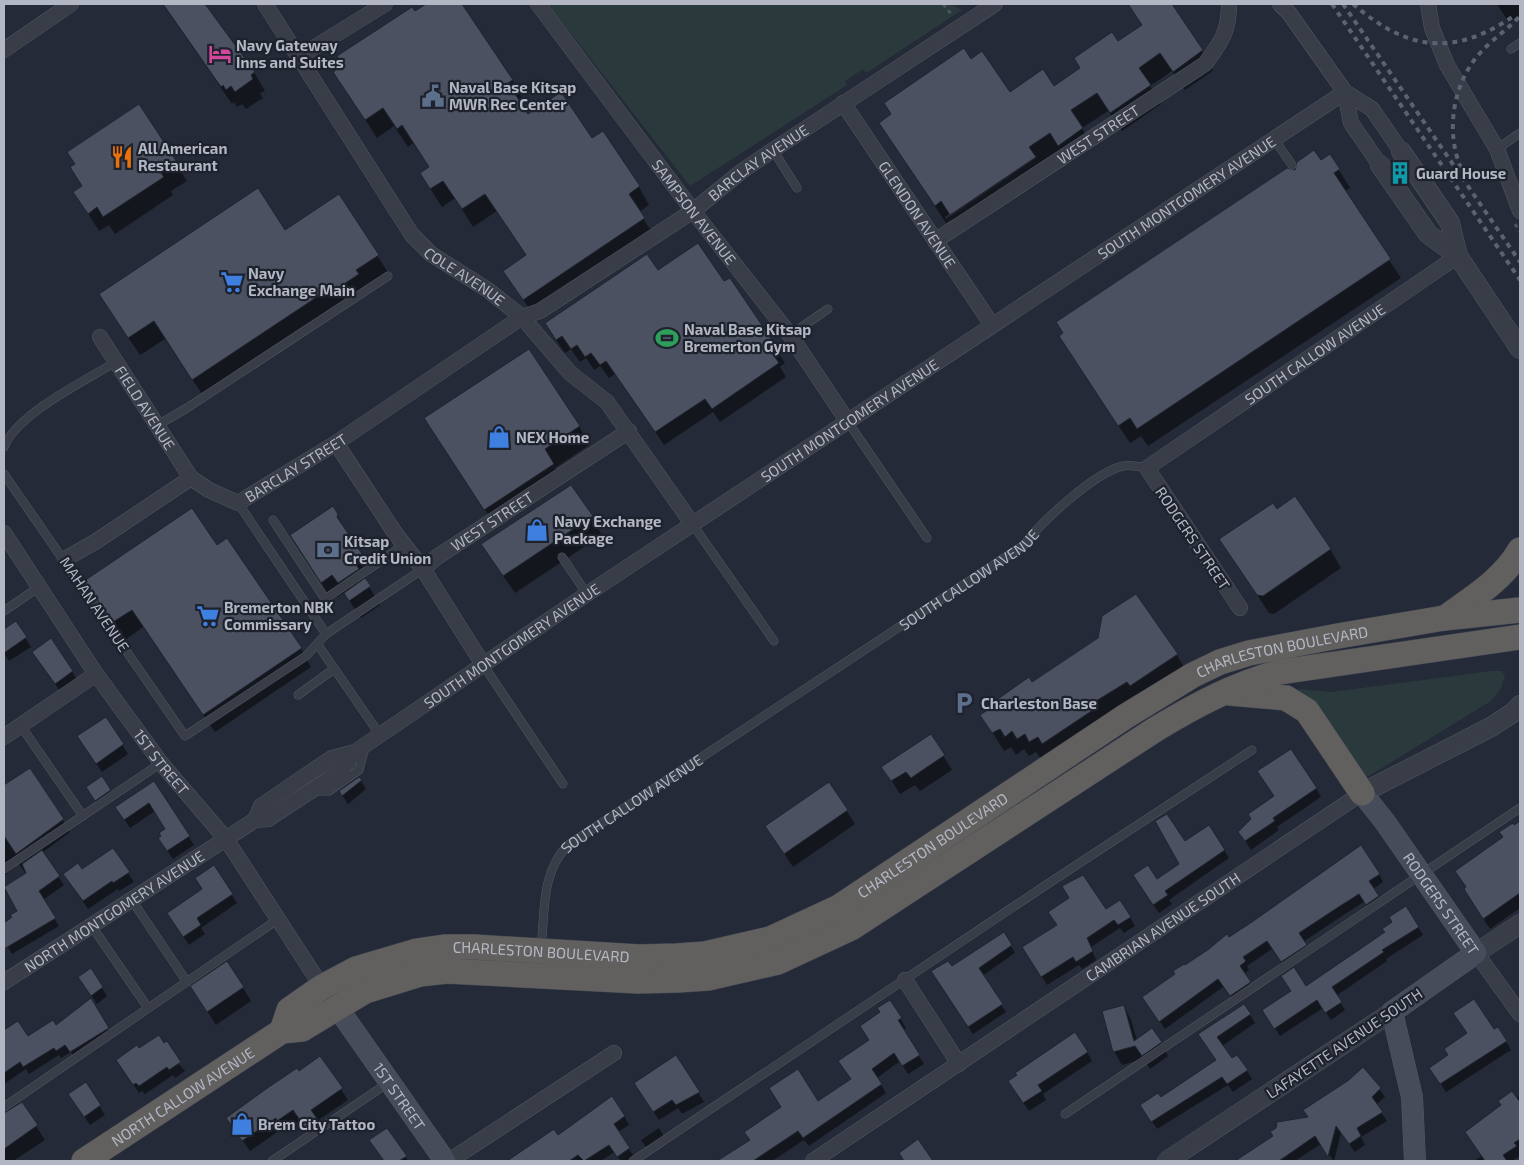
<svg xmlns="http://www.w3.org/2000/svg" width="1524" height="1165" viewBox="0 0 1524 1165" font-family="'Exo 2',sans-serif">
	<style>
		.green { fill: #2a3a3c }
		.shadow { fill: #0007; fill-rule: evenodd }
		.building { fill: #4b5161; stroke: #1f242f }
		.lines { fill: none; stroke-linecap: round; stroke-linejoin: round }
		.service-casing { stroke: #535763; stroke-width: 9 }
		.minor-casing { stroke: #535763; stroke-width: 16 }
		.tertiary-casing { stroke: #535763; stroke-width: 20 }
		.secondary-casing { stroke: #535763; stroke-width: 22 }
		.trunk-casing { stroke: #434753; stroke-width: 26 }
		.path { stroke: #48555a; stroke-width: 3; stroke-dasharray: 4 4; stroke-linecap: butt }
		.service { stroke: #383d48; stroke-width: 8 }
		.minor { stroke: #383d48; stroke-width: 15 }
		.tertiary { stroke: #383d48; stroke-width: 19 }
		.secondary { stroke: #464c5a; stroke-width: 21 }
		.trunk { stroke: #62605f; stroke-width: 25 }
		.rail { stroke: #5c6270; stroke-width: 4; stroke-dasharray: 5 5; stroke-linecap: butt }
		.labels { text-anchor: middle; dominant-baseline: central; stroke-width: 4.5; stroke-linejoin: round; paint-order: stroke }
		.poi-label { font-size: 15px; font-weight: bold; fill: #b3b7c4; stroke: #1d222d; text-anchor: start }
		.street-label { font-size: 15px; fill: #b3b7c4; stroke: #1d222d }
	</style>
	<rect width="100%" height="100%" fill="#242a37"/>
	<path class="green" d="M548,4H950L962,10L866,73L863,69L845,81L847,85L690,186Z
		M1492,671H1502L1505,677L1501,688L1491,701L1367,777L1360,773L1296,692L1300,689L1331,692Z"/>
	<path class="shadow" d="M163,4H205L227,38L229,36L254,72L265,91L260,93L263,98L246,109L242,104L237,107L234,102L232,104Z
		M428,4H461L512,80L522,98L518,101L528,115L591,140L639,187L649,205L639,212L655,237L535,318L505,271L527,257L497,211L473,227L455,198L442,207L421,174L430,168L413,143L408,147L394,126L377,138L335,72Z
		M1137,4H1170L1202,51L1213,70L1211,72L1185,90L1172,71L1150,86L1161,104L1122,131L1108,111L1082,128L1093,147L1069,163L1061,151L962,232L953,219L946,223L880,123L970,61L1010,94L1054,87L1143,26L1132,7ZM1036,155V158L946,219L945,217Z
		M1497,4H1520V15L1509,23Z
		M139,106L187,181L171,191L173,195L115,234L109,225L99,231L75,192L83,187Z
		M1330,156L1350,188L1344,192L1401,278L1148,446L1141,436L1130,443L1060,337L1296,171L1321,162Z
		M339,196L389,274L204,397L165,339L140,355L111,312L285,232Z
		M729,279L785,363L780,367L786,377L720,422L713,412L664,445L615,374L609,378L600,366L594,370L586,358L580,362L571,349L565,353L554,337L724,283Z
		M426,419L579,426L589,445L555,468L564,482L496,527Z
		M1276,510L1330,549L1341,568L1274,614L1269,613L1221,540Z
		M337,515L371,573L364,578L380,605L361,618L344,593L332,600L291,535Z
		M591,517L602,535L515,593L482,545Z
		M217,546L301,649L311,667L215,732L143,627L125,640L86,581Z
		M16,623L31,647L9,661L4,653V631Z
		M1177,655L1187,673L1041,759L1036,752L1029,756L1024,749L1016,755L1011,747L1004,751L982,716L1032,684Z
		M38,661L72,671L77,680L61,692Z
		M105,719L128,754L102,772L84,745Z
		M931,736L952,770L920,791L915,785L900,794L883,767Z
		M359,778L366,789L348,804L340,792Z
		M154,783L194,845L173,859L165,847L167,830L155,811L130,828L122,816Z
		M829,784L855,824L793,867L775,840Z
		M1316,788L1321,797L1277,827L1279,830L1251,850L1240,832Z
		M110,790L115,799L101,809L92,796Z
		M7,791L62,819L70,832L42,853L64,885L43,900L59,926L12,954L4,941V924L13,918L18,911L4,889L26,874L19,864L4,876V793Z
		M1520,822V908L1490,929L1471,900L1505,838L1501,832Z
		M1184,843L1224,850L1229,858L1169,900L1172,904L1159,913L1139,884L1157,881L1181,864Z
		M113,849L134,882L119,891L118,889L88,909L70,883L81,871Z
		M214,867L237,903L201,928L205,934L189,945L174,922L203,890Z
		M1379,874L1383,882L1373,889L1383,905L1372,912L1365,901L1342,916L1303,942L1310,953L1286,969L1272,949L1247,966L1249,970L1244,974L1255,991L1236,1003L1223,987L1165,1029L1149,1005L1184,967L1228,939Z
		M1106,911L1130,917L1135,926L1124,933L1120,928L1091,947L1096,960L1082,969L1079,965L1047,985L1029,956L1058,926Z
		M1394,923L1418,927L1423,935L1386,959L1387,961L1336,996L1345,1010L1331,1020L1323,1008L1280,1036L1268,1018L1306,988L1386,933Z
		M1011,946L1015,953L982,976L1006,1012L973,1034L937,979L952,968Z
		M91,970L107,996L97,1004L85,986Z
		M243,988L251,1001L216,1025L200,1000Z
		M91,1000L112,1037L76,1060L71,1052L61,1058L59,1055L29,1074L26,1069L4,1084V1032L17,1023L27,1038L56,1026Z
		M890,1002L906,1028L903,1030L924,1064L908,1074L900,1061L877,1078L886,1093L809,1146L804,1140L772,1161H719L852,1080L882,1013Z
		M1244,1005L1255,1023L1222,1046L1232,1059L1247,1071L1252,1079L1233,1092L1228,1085L1157,1129L1147,1114L1160,1099L1217,1061L1205,1043Z
		M1124,1006L1131,1020L1137,1040L1161,1043L1168,1056L1150,1069L1144,1059L1122,1065L1114,1051Z
		M1460,1022L1494,1031L1506,1041L1511,1050L1446,1092L1436,1077L1449,1056L1468,1034Z
		M163,1045L185,1071L175,1078L173,1075L145,1094L142,1091L139,1093L117,1061L139,1050Z
		M1087,1052L1092,1061L1043,1094L1046,1100L1029,1111L1015,1090Z
		M676,1057L704,1102L682,1114L678,1108L659,1120L640,1092Z
		M320,1058L348,1100L317,1121L323,1132L313,1139L300,1120L285,1131L283,1128L250,1151L234,1129L299,1073Z
		M1363,1069L1385,1097L1376,1105L1387,1121L1361,1137L1365,1145L1355,1152L1341,1133L1334,1161L1321,1144L1295,1161H1238L1274,1137L1309,1118Z
		M86,1084L105,1115L90,1125L75,1103Z
		M1520,1096V1156L1512,1161H1474L1482,1156L1516,1098Z
		M21,1103L45,1140L13,1161H4V1113Z
		M624,1116L629,1125L618,1132L634,1157L628,1161H621L614,1152L601,1161H515L557,1136Z
		M659,1128L665,1138L648,1150L641,1140Z
		M376,1149L406,1157L408,1161H384Z"/>
	<path class="building" d="M163,4H205L255,72L251,75L253,79L235,92L231,86L226,90L223,85L221,87Z
		M426,4H462L513,80L508,83L528,114L561,92L592,138L603,131L640,186L629,194L645,218L523,300L503,271L526,255L485,194L462,209L443,181L430,189L420,173L429,167L402,125L397,129L383,108L365,120L333,72L343,65L337,56L412,7L415,11Z
		M1128,4H1172L1203,50L1173,72L1160,53L1139,68L1151,85L1110,113L1097,93L1071,110L1083,128L1058,146L1050,133L1029,147L1036,157L950,215L941,201L935,206L879,123L891,114L884,103L964,48L971,59L982,51L1010,92L1043,69L1054,86L1080,68L1074,58L1112,32L1118,41L1142,25Z
		M139,104L177,162L161,173L164,177L103,217L97,207L88,214L73,192L82,186L70,167L75,164L67,152Z
		M1314,150L1321,160L1330,154L1340,169L1334,173L1391,259L1137,429L1130,418L1118,426L1059,336L1063,333L1056,322L1287,168L1295,170L1297,162Z
		M258,188L285,230L339,194L379,255L356,270L359,274L329,294L326,291L192,380L154,321L128,338L99,294Z
		M698,243L724,281L730,278L778,349L772,353L779,363L712,409L705,399L655,432L606,361L600,365L591,353L585,357L577,345L571,349L562,336L556,340L545,323L647,254L658,270Z
		M529,349L580,426L545,449L554,464L484,510L424,418Z
		M571,485L593,516L503,576L481,544Z
		M1295,496L1331,549L1263,596L1257,595L1219,539L1273,503L1277,509Z
		M333,506L338,514L337,517L362,554L353,560L359,569L338,583L332,575L321,583L290,535Z
		M192,508L217,545L227,538L302,648L203,715L132,610L113,622L84,581Z
		M365,578L371,586L349,601L344,593Z
		M1136,594L1178,654L1130,686L1127,682L1096,701L1099,706L1042,744L1038,737L1029,742L1025,734L1017,739L1012,731L1005,737L1000,729L992,733L980,715L986,711L985,708L1029,677L1032,682L1098,638L1102,616Z
		M16,621L27,637L4,653V629Z
		M51,638L73,671L55,684L32,652Z
		M106,717L124,744L96,764L77,736Z
		M931,734L945,755L911,778L906,772L891,781L881,767Z
		M1291,749L1317,788L1273,818L1275,821L1245,841L1238,832L1251,819L1248,814L1274,796L1257,771Z
		M30,768L64,819L16,854L4,836V785Z
		M102,776L111,790L95,801L86,787Z
		M359,777L362,780L342,796L339,791Z
		M154,781L190,836L167,851L158,838L161,836L159,833L165,829L149,803L124,820L115,807Z
		M829,782L848,810L784,854L765,826Z
		M1167,814L1185,841L1209,825L1225,850L1165,891L1168,895L1153,905L1133,875L1148,865L1157,879L1179,864L1155,821Z
		M1520,821V893L1483,919L1464,889L1466,887L1455,871L1503,837L1499,832L1513,823L1514,825Z
		M1361,845L1380,874L1369,881L1379,896L1366,905L1359,894L1337,908L1299,933L1307,945L1281,962L1267,941L1243,957L1246,961L1240,966L1251,982L1230,996L1218,979L1159,1022L1142,997L1175,974L1173,971L1184,964L1185,965L1209,949L1227,934L1229,937L1252,922Z
		M113,848L130,872L113,883L112,881L83,901L63,874L78,863L82,869Z
		M42,850L60,876L39,891L56,918L4,949V923L12,917L10,915L17,911L4,887L26,873L22,864Z
		M214,865L233,894L197,918L201,925L183,937L167,913L202,889L195,878Z
		M1083,875L1106,909L1120,900L1131,917L1118,925L1114,920L1087,938L1093,951L1076,962L1073,957L1041,977L1022,947L1057,925L1048,912L1069,898L1062,886Z
		M1406,906L1419,927L1382,950L1384,952L1332,987L1342,1002L1325,1013L1317,1000L1274,1029L1262,1010L1291,991L1281,976L1294,967L1306,986L1385,932L1382,929L1392,922L1389,917Z
		M1004,932L1012,945L979,968L1003,1004L968,1027L931,971L948,961L952,966Z
		M227,961L244,987L207,1012L190,986Z
		M91,968L103,987L91,996L78,977Z
		M91,998L109,1028L70,1052L65,1045L56,1051L54,1048L23,1067L20,1062L4,1073V1030L18,1021L28,1036L53,1020L56,1025Z
		M1474,999L1494,1029L1498,1027L1507,1041L1440,1084L1429,1068L1448,1055L1444,1049L1467,1033L1453,1013Z
		M890,1000L902,1018L898,1020L920,1055L902,1066L894,1053L872,1069L882,1084L803,1138L798,1131L753,1161H717L750,1140L744,1132L781,1107L769,1088L798,1069L818,1101L851,1079L838,1061L869,1040L860,1026L880,1012L877,1008Z
		M1244,1004L1251,1014L1217,1037L1232,1058L1237,1055L1248,1070L1227,1084L1222,1077L1151,1122L1140,1105L1158,1093L1161,1097L1216,1060L1198,1034Z
		M1124,1005L1134,1041L1152,1028L1162,1042L1142,1056L1135,1046L1113,1052L1102,1011Z
		M1075,1032L1088,1052L1038,1085L1042,1091L1023,1103L1008,1081L1017,1075L1015,1073Z
		M159,1035L164,1043L167,1041L181,1062L169,1070L167,1067L139,1086L136,1083L133,1085L116,1060L137,1045L139,1048Z
		M676,1055L700,1092L676,1105L672,1100L653,1112L634,1083Z
		M320,1056L343,1088L311,1110L318,1120L306,1129L293,1110L277,1121L276,1118L242,1141L226,1118L266,1089L297,1068L299,1071Z
		M1363,1067L1381,1088L1372,1097L1383,1112L1357,1128L1361,1136L1349,1144L1336,1126L1328,1157L1315,1136L1279,1161H1235L1273,1136L1270,1132L1276,1128L1277,1122L1308,1117L1303,1110L1349,1080Z
		M86,1082L101,1105L84,1117L68,1094Z
		M1512,1091L1520,1102V1139L1514,1143L1517,1146L1503,1155L1507,1161H1485L1465,1132L1501,1105L1498,1101Z
		M612,1096L625,1116L614,1124L630,1148L617,1157L609,1145L584,1161L578,1155L569,1161H507L554,1129L558,1135Z
		M22,1102L38,1125L4,1149V1113Z
		M387,1128L407,1156L399,1161H384L369,1140Z
		M918,1139L933,1161H904L899,1153Z"/>
	<g class="lines">
		<defs>
			<g id="service">
				<path d="M1511,49L1520,43"/>
				<path d="M1274,139L1292,165"/>
				<path d="M1497,149L1520,133"/>
				<path d="M773,150L797,188"/>
				<path d="M790,335L828,309"/>
				<path d="M848,422L927,538"/>
				<path d="M156,426L187,408L388,276"/>
				<path d="M4,447C17,414 84,381 116,362"/>
				<path d="M4,474L185,736L306,656L326,634L423,569"/>
				<path d="M238,503L326,634"/>
				<path d="M273,520L325,599L404,545"/>
				<path d="M693,525L774,641"/>
				<path d="M562,557L587,594"/>
				<path d="M4,611L39,587"/>
				<path d="M318,645L380,735"/>
				<path d="M484,666L563,784"/>
				<path d="M298,695L334,669"/>
				<path d="M21,726L83,816"/>
				<path d="M314,791H329L359,770L365,747"/>
				<path d="M4,869L161,763"/>
				<path d="M131,899L187,982"/>
				<path d="M91,925L148,1008"/>
				<path id="s1" d="M541,948C545,912 541,872 568,845L1024,545C1041,522 1095,472 1123,466C1130,464 1140,467 1147,468"/>
				<path d="M4,1107L277,920"/>
				<path d="M1065,1114L1520,808"/>
				<path d="M272,1161L388,1083"/>
				<path d="M633,1161L1046,885L1252,750"/>
			</g>
			<g id="minor">
				<path id="s2" d="M265,4L412,235L431,254L488,290L522,317L570,373L607,402L693,525"/>
				<path id="s3" d="M538,4L693,211L790,335L848,422"/>
				<path d="M1280,4L1289,13L1345,92L1372,109L1401,151"/>
				<path d="M1428,4L1432,28L1447,65L1497,149L1520,211"/>
				<path d="M4,50L71,4"/>
				<path d="M299,57L385,4"/>
				<path d="M1345,92L1351,123L1380,165"/>
				<path id="s4" d="M843,103L992,325"/>
				<path id="s5" d="M935,241L1205,64C1221,42 1229,32 1229,4"/>
				<path id="s6" d="M100,337L191,478"/>
				<path d="M336,443L395,533L423,569L484,666"/>
				<path id="s7" d="M4,533L96,674L161,763L226,839L322,987"/>
				<path id="s8" d="M65,559L95,542L191,478L209,490L238,503L336,443L522,317L540,311L693,211L742,171L773,150L995,4"/>
				<path id="s9" d="M423,569L437,557L629,431"/>
				<path id="s10" d="M1240,608L1147,468L1458,256"/>
				<path d="M4,737L96,674"/>
				<path d="M255,820L261,806L299,780L332,758L355,752"/>
				<path d="M1476,953L1520,1014"/>
				<path d="M905,980L959,1064"/>
				<path id="s11" d="M4,982L255,820L268,819L323,783L343,768L355,752L587,594L1345,92"/>
				<path d="M449,1161L614,1053"/>
				<path id="s12" d="M813,1161L1362,793"/>
			</g>
			<path id="tertiary" d="M1401,151L1450,223L1458,256
				M1380,165L1428,234L1458,256L1520,349
				M1362,793L1491,727L1514,712L1520,705
				M1476,953L1520,924
				M1167,1161L1392,1012"/>
			<g id="secondary">
				<path id="s13" d="M1362,793L1385,822L1476,953L1392,1012L1412,1097L1415,1161"/>
				<path id="s14" d="M337,1007L445,1161"/>
			</g>
			<g id="trunk">
				<path d="M1445,618C1472,598 1503,580 1520,550"/>
				<path d="M1230,693L1286,698L1307,711L1362,793"/>
				<path id="s15" d="M282,1031L289,1010L322,987L356,969L417,951L444,947H474L639,957L677,956L705,954L770,939L839,907L1126,716L1193,675L1220,662L1249,653L1338,636L1444,618L1520,610"/>
				<path id="s16" d="M84,1161L282,1031L302,1029L365,991L420,974L447,971L638,981L678,980L708,978L778,962L851,928L1156,729C1196,705 1235,684 1280,672L1520,637"/>
			</g>
		</defs>
		<use href="#service" class="service-casing"/>
		<use href="#minor" class="minor-casing"/>
		<use href="#tertiary" class="tertiary-casing"/>
		<use href="#secondary" class="secondary-casing"/>
		<use href="#trunk" class="trunk-casing"/>
		<path class="path" d="M943,4L951,14
			M1515,224L1520,232"/>
		<use href="#service" class="service"/>
		<use href="#minor" class="minor"/>
		<use href="#tertiary" class="tertiary"/>
		<use href="#secondary" class="secondary"/>
		<use href="#trunk" class="trunk"/>
		<path class="rail" d="M1332,4L1520,280
			M1343,4L1520,262
			M1353,4C1408,51 1453,57 1514,16
			M1461,168C1445,131 1453,82 1481,52C1493,39 1508,29 1520,16"/>
	</g>
	<defs>
		<symbol id="hotel-bare" viewBox="-9 -9 18 18"><path d="M-6-4.5h1.5V1H6V5H4.5V3h-9V5H-6ZM-4 0a1.8 1.8 0 1 1 3.6 0ZM.5 0V-2.5h3Q6-2.5 6 0Z" fill="#d1479c" stroke="#1d222d" stroke-width="2.5" paint-order="stroke"/></symbol>
		<symbol id="civic-bare" viewBox="-9 -9 18 18"><path d="M-.6-6.5H3V-4.5H.6V-3L4-1V1h2V6H-6V1h2V-1L-.6-3ZM-1.2 2.5V6h2.4V2.5Z" fill="#5c6f8a" stroke="#1d222d" stroke-width="2.5" paint-order="stroke"/></symbol>
		<symbol id="restaurant-bare" viewBox="-9 -9 18 18"><path d="M-5-6h1v4h1v-4h1v4h1v-4h1v5L-1.5 .5V6h-2V.5L-5-1ZM5-6V6H3V1.5H1.5Q1.5-4 5-6Z" fill="#e8710a" stroke="#1d222d" stroke-width="2.5" paint-order="stroke"/></symbol>
		<symbol id="building-bare" viewBox="-9 -9 18 18"><path d="M-4-6H4V6H1V3H-1V6H-4ZM-2.5-4.3h1.7v1.8h-1.7ZM.8-4.3h1.7v1.8H.8ZM-2.5-1h1.7V.8h-1.7ZM.8-1h1.7V.8H.8Z" fill="#0f9aa8" stroke="#1d222d" stroke-width="2.5" paint-order="stroke"/></symbol>
		<symbol id="supermarket-bare" viewBox="-9 -9 18 18"><path d="M-6-5.5h2.5l.6 2H6L4.5 2H-2.5L-4.4-4H-6ZM-1.5 3.2a1.3 1.3 0 1 0 .1 0ZM3 3.2a1.3 1.3 0 1 0 .1 0Z" fill="#3f7fe0" stroke="#1d222d" stroke-width="2.5" paint-order="stroke"/></symbol>
		<symbol id="stadium-bare" viewBox="-9 -9 18 18"><path d="M0-5a6.5 5 0 1 0 0 10a6.5 5 0 1 0 0-10ZM-3.5-1.8h7v3.6h-7Z" fill="#2e9e5b" stroke="#1d222d" stroke-width="2.5" paint-order="stroke"/></symbol>
		<symbol id="shop-bare" viewBox="-9 -9 18 18"><path d="M-5-2.5h2.3a2.7 3.5 0 0 1 5.4 0H5L5.5 6h-11ZM-1.5-2.5h3a1.5 2.3 0 0 0-3 0Z" fill="#3f7fe0" stroke="#1d222d" stroke-width="2.5" paint-order="stroke"/></symbol>
		<symbol id="bank-bare" viewBox="-9 -9 18 18"><path d="M-6-4H6V4H-6ZM0-2.3a2.3 2.3 0 1 0 0 4.6a2.3 2.3 0 1 0 0-4.6Z" fill="#5c6f8a" stroke="#1d222d" stroke-width="2.5" paint-order="stroke"/></symbol>
		<symbol id="parking-bare" viewBox="-9 -9 18 18"><path d="M-3.5-5.5H1a3.5 3.5 0 0 1 0 7H-1V5.5H-3.5ZM-1-3.4V-.6H.8a1.4 1.4 0 0 0 0-2.8Z" fill="#5c6f8a" stroke="#1d222d" stroke-width="2.5" paint-order="stroke"/></symbol>
	</defs>
	<g fill-rule="evenodd">
		<use href="#hotel-bare" x="204" y="38" width="32" height="32"/>
		<use href="#civic-bare" x="417" y="80" width="32" height="32"/>
		<use href="#restaurant-bare" x="106" y="141" width="32" height="32"/>
		<use href="#building-bare" x="1384" y="157" width="32" height="32"/>
		<use href="#supermarket-bare" x="216" y="266" width="32" height="32"/>
		<use href="#stadium-bare" x="651" y="322" width="32" height="32"/>
		<use href="#shop-bare" x="483" y="421" width="32" height="32"/>
		<use href="#shop-bare" x="521" y="514" width="32" height="32"/>
		<use href="#bank-bare" x="312" y="534" width="32" height="32"/>
		<use href="#supermarket-bare" x="192" y="600" width="32" height="32"/>
		<use href="#parking-bare" x="948" y="687" width="32" height="32"/>
		<use href="#shop-bare" x="226" y="1108" width="32" height="32"/>
	</g>
	<g class="labels">
		<g class="poi-label">
			<text x="236" y="45">Navy Gateway<tspan x="236" dy="17">Inns and Suites</tspan></text>
			<text x="449" y="87">Naval Base Kitsap<tspan x="449" dy="17">MWR Rec Center</tspan></text>
			<text x="138" y="148">All American<tspan x="138" dy="17">Restaurant</tspan></text>
			<text x="1416" y="173">Guard House</text>
			<text x="248" y="273">Navy<tspan x="248" dy="17">Exchange Main</tspan></text>
			<text x="684" y="329">Naval Base Kitsap<tspan x="684" dy="17">Bremerton Gym</tspan></text>
			<text x="516" y="437">NEX Home</text>
			<text x="554" y="521">Navy Exchange<tspan x="554" dy="17">Package</tspan></text>
			<text x="344" y="541">Kitsap<tspan x="344" dy="17">Credit Union</tspan></text>
			<text x="224" y="607">Bremerton NBK<tspan x="224" dy="17">Commissary</tspan></text>
			<text x="981" y="703">Charleston Base</text>
			<text x="258" y="1124">Brem City Tattoo</text>
		</g>
		<g class="street-label">
			<text stroke="none"><textPath href="#s5" startOffset="195">WEST STREET</textPath></text>
			<text stroke="none"><textPath href="#s8" startOffset="826">BARCLAY AVENUE</textPath></text>
			<text stroke="none"><textPath href="#s11" startOffset="1422">SOUTH MONTGOMERY AVENUE</textPath></text>
			<text stroke="none"><textPath href="#s3" startOffset="260">SAMPSON AVENUE</textPath></text>
			<text stroke="none"><textPath href="#s4" startOffset="134">GLENDON AVENUE</textPath></text>
			<text stroke="none"><textPath href="#s2" startOffset="341">COLE AVENUE</textPath></text>
			<text stroke="none"><textPath href="#s10" startOffset="371">SOUTH CALLOW AVENUE</textPath></text>
			<text stroke="none"><textPath href="#s6" startOffset="84">FIELD AVENUE</textPath></text>
			<text stroke="none"><textPath href="#s11" startOffset="1018">SOUTH MONTGOMERY AVENUE</textPath></text>
			<text stroke="none"><textPath href="#s8" startOffset="271">BARCLAY STREET</textPath></text>
			<text stroke="none"><textPath href="#s9" startOffset="84">WEST STREET</textPath></text>
			<text transform="translate(1193 538) rotate(56)">RODGERS STREET</text>
			<text stroke="none"><textPath href="#s1" startOffset="590">SOUTH CALLOW AVENUE</textPath></text>
			<text transform="translate(95 604) rotate(56)">MAHAN AVENUE</text>
			<text stroke="none"><textPath href="#s11" startOffset="612">SOUTH MONTGOMERY AVENUE</textPath></text>
			<text stroke="none"><textPath href="#s15" startOffset="1112">CHARLESTON BOULEVARD</textPath></text>
			<text stroke="none"><textPath href="#s7" startOffset="278">1ST STREET</textPath></text>
			<text stroke="none"><textPath href="#s1" startOffset="185">SOUTH CALLOW AVENUE</textPath></text>
			<text stroke="none"><textPath href="#s15" startOffset="708">CHARLESTON BOULEVARD</textPath></text>
			<text stroke="none"><textPath href="#s13" startOffset="136">RODGERS STREET</textPath></text>
			<text stroke="none"><textPath href="#s11" startOffset="131">NORTH MONTGOMERY AVENUE</textPath></text>
			<text stroke="none"><textPath href="#s12" startOffset="421">CAMBRIAN AVENUE SOUTH</textPath></text>
			<text stroke="none"><textPath href="#s15" startOffset="289">CHARLESTON BOULEVARD</textPath></text>
			<text transform="translate(1344 1043) rotate(-34)">LAFAYETTE AVENUE SOUTH</text>
			<text stroke="none"><textPath href="#s16" startOffset="118">NORTH CALLOW AVENUE</textPath></text>
			<text stroke="none"><textPath href="#s14" startOffset="109">1ST STREET</textPath></text>
		</g>
	</g>
	<rect width="1524" height="1165" fill="none" stroke="#b3b7c4" stroke-width="10"/>
</svg>
